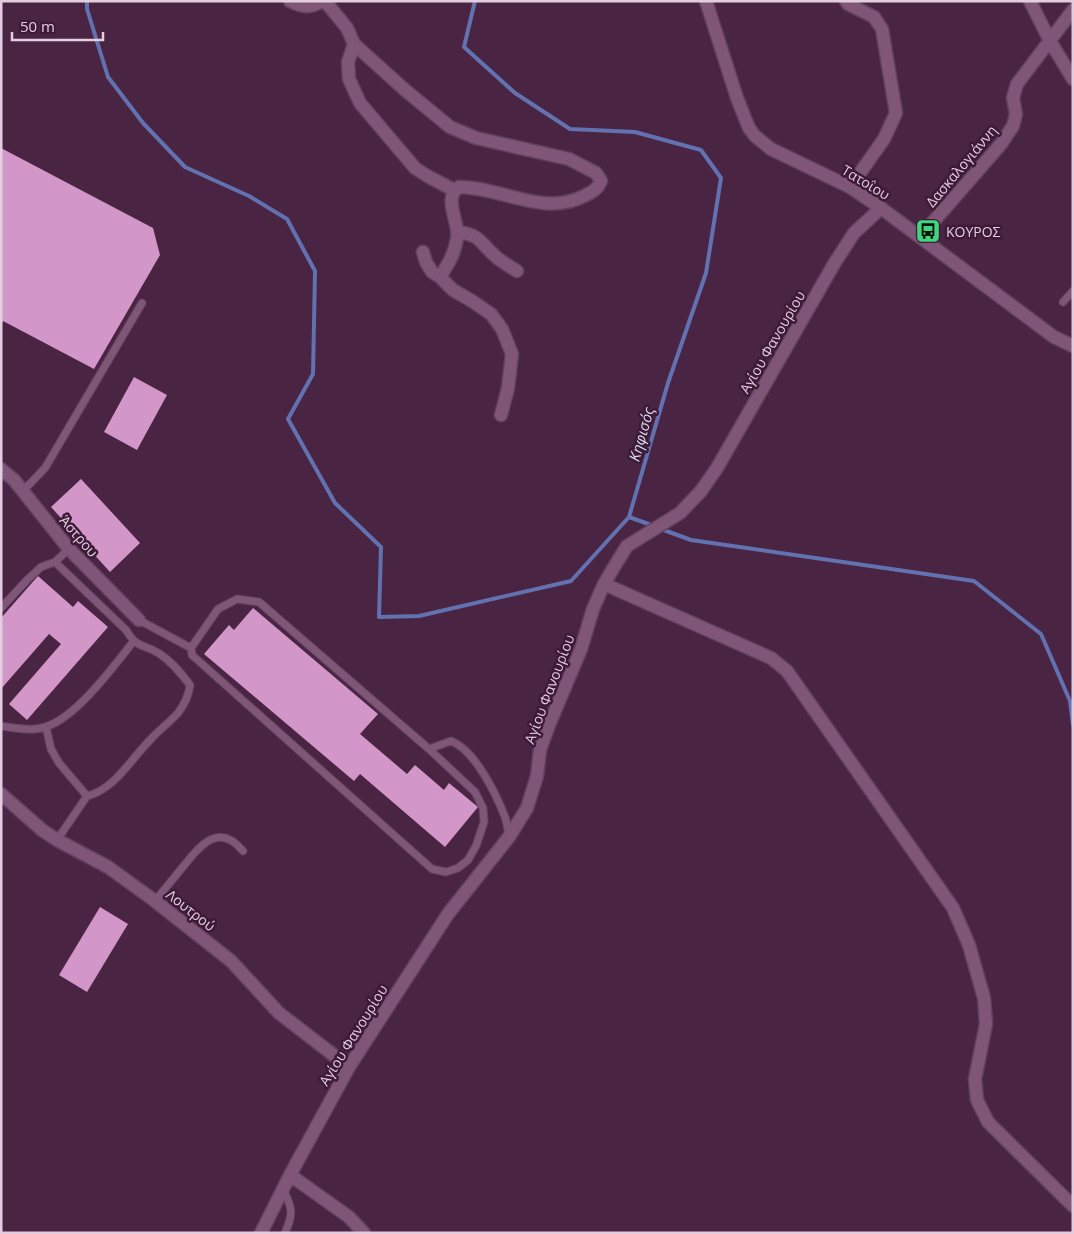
<svg xmlns="http://www.w3.org/2000/svg" width="1074" height="1234" viewBox="0 0 1074 1234" font-family="'Open Sans',sans-serif">
	<style>
		.lines { fill: none; stroke-linecap: round; stroke-linejoin: round }
		.stream { stroke: #6271b0; stroke-width: 4 }
		.building { fill: #d396c8 }
		.lane-casing { stroke: #61415c; stroke-width: 9 }
		.street-casing { stroke: #61415c; stroke-width: 15 }
		.secondary-casing { stroke: #61415c; stroke-width: 15 }
		.lane { stroke: #7f5678; stroke-width: 7 }
		.street { stroke: #7f5678; stroke-width: 12 }
		.secondary { stroke: #7f5678; stroke-width: 12 }
		.labels { text-anchor: middle; dominant-baseline: central; stroke-width: 5; stroke-linejoin: round; paint-order: stroke }
		.street-label { font-size: 14px; fill: #e5cde0; stroke: #3e1a39 }
		.poi-label { font-size: 14px; fill: #e5cde0; stroke: #3e1a39; text-anchor: start }
		.water-label { font-size: 15px; font-style: italic; fill: #d7ddef; stroke: #3e1a39 }
	</style>
	<rect width="100%" height="100%" fill="#492443"/>
	<g class="lines">
		<path class="stream" d="M87,1V9L108,77L143,123L185,167L249,196L287,219L315,271L313,374L288,419L335,503L381,547L379,617L419,616L571,581L629,517
			M475,1L464,47L515,93L570,129L635,132L701,150L721,178L706,273L668,383L629,517L654,526
			M661,529L691,540L974,581L1041,634L1070,701L1073,725"/>
	</g>
	<path class="building" d="M1,148L153,228L160,255L94,369L3,321L1,325Z
		M134,377L167,395L137,450L104,432Z
		M81,479L140,543L110,572L51,507Z
		M38,576L73,607L78,601L108,627L27,720L9,704L61,644L49,634L1,689V618Z
		M253,608L378,714L360,734L407,774L415,765L444,790L449,783L478,807L445,847L360,774L354,781L204,654L229,625L234,630Z
		M100,907L128,924L87,992L59,975Z"/>
	<g class="lines">
		<defs>
			<path id="lane" d="M1063,302L1073,291
				M23,491L45,468L142,303
				M1,608L27,580L41,567L55,562L69,549
				M139,620L191,648L192,655L432,869L446,872L458,868L468,860L476,846L484,822L483,808L475,792L429,749L259,602L237,599L218,609L191,648
				M1,726C16,728 34,732 48,726C78,715 113,667 133,642
				M46,727L51,749L59,763L87,796C114,790 131,759 150,740C159,730 169,723 178,713C184,705 189,694 190,685C181,673 173,663 160,654C143,643 138,650 126,630L55,562
				M429,749L451,741C475,750 496,794 505,817C507,823 508,830 509,836
				M57,840L87,796
				M155,901C164,890 173,879 182,868C200,846 218,821 243,851
				M283,1189C292,1207 294,1213 285,1233"/>
			<path id="street" d="M290,1C301,7 311,9 321,1
				M325,1L347,28L354,44L405,90L450,127L476,138L569,159L596,173L601,181C597,190 592,192 584,196C543,217 501,187 459,187C442,198 460,223 457,238C455,254 448,264 440,277
				M846,1L848,4L874,17L882,29L896,113L884,139L850,187
				M1030,1L1050,41L1073,79
				M354,44L348,62L349,79L360,103L415,168L429,177L454,190
				M458,232C480,235 479,241 494,255C500,261 509,266 517,271
				M920,237L1001,144L1013,126L1016,114L1013,98L1017,84L1073,10
				M423,252L426,262L432,272L440,277L453,290L472,301L491,314L502,329L512,354L508,388L501,415
				M1,469L14,480L69,549L139,620
				M604,584L771,658L787,671L953,908L969,945L984,998L986,1024L975,1079L977,1100L988,1122L1073,1206
				M1,794L42,830L57,840L108,867L155,901L231,961L279,1013L349,1067
				M290,1175L349,1217L364,1233
				M261,1233L290,1175L349,1067L448,914L509,837L527,808L537,776L540,750L549,725L581,649L593,609L604,584L617,562L627,546L680,513L701,491L717,468L834,264L854,233L881,208"/>
			<path id="secondary" d="M706,1L737,98L749,128L755,136L771,149L850,187L881,208L1054,337L1073,346"/>
		</defs>
		<use href="#lane" class="lane-casing"/>
		<use href="#street" class="street-casing"/>
		<use href="#secondary" class="secondary-casing"/>
		<use href="#lane" class="lane"/>
		<use href="#street" class="street"/>
		<use href="#secondary" class="secondary"/>
	</g>
	<defs>
		<symbol id="bus-square" viewBox="-11 -11 22 22"><rect x="-9" y="-9" width="18" height="18" rx="4" fill="#3fd77d" stroke="#3e1a39"/><path d="M-5-6H5V4H4V6H2V4H-2V6H-4V4H-5ZM-3.5-4V0h7V-4ZM-3.5 1.2v1.5H-2V1.2ZM2 1.2v1.5H3.5V1.2Z" fill="#111"/></symbol>
	</defs>
	<g fill-rule="evenodd">
		<use href="#bus-square" x="914" y="217" width="28" height="28"/>
	</g>
	<g class="labels">
		<g class="street-label">
			<text transform="translate(961 166) rotate(-50)">Δασκαλογιάννη</text>
			<text transform="translate(866 182) rotate(31)">Τατοΐου</text>
			<text transform="translate(772 342) rotate(-60)">Αγίου Φανουρίου</text>
			<text transform="translate(79 536) rotate(49)">Άστρου</text>
			<text transform="translate(549 689) rotate(-69)">Αγίου Φανουρίου</text>
			<text transform="translate(191 910) rotate(38)">Λουτρού</text>
			<text transform="translate(353 1035) rotate(-58)">Αγίου Φανουρίου</text>
		</g>
		<g class="poi-label">
			<text x="946" y="231">ΚΟΥΡΟΣ</text>
		</g>
		<g class="water-label">
			<text transform="translate(641 434) rotate(-74)">Κηφισός</text>
		</g>
	</g>
	<rect width="1074" height="1234" fill="none" stroke="#e5cde0" stroke-width="5"/>
	<path d="M12 32v8h91v-8" fill="none" stroke="#e5cde0" stroke-width="2.5"/>
	<text x="20" y="32" font-size="15" fill="#e5cde0" stroke="#3e1a39" stroke-width="4" paint-order="stroke">50 m</text>
</svg>
